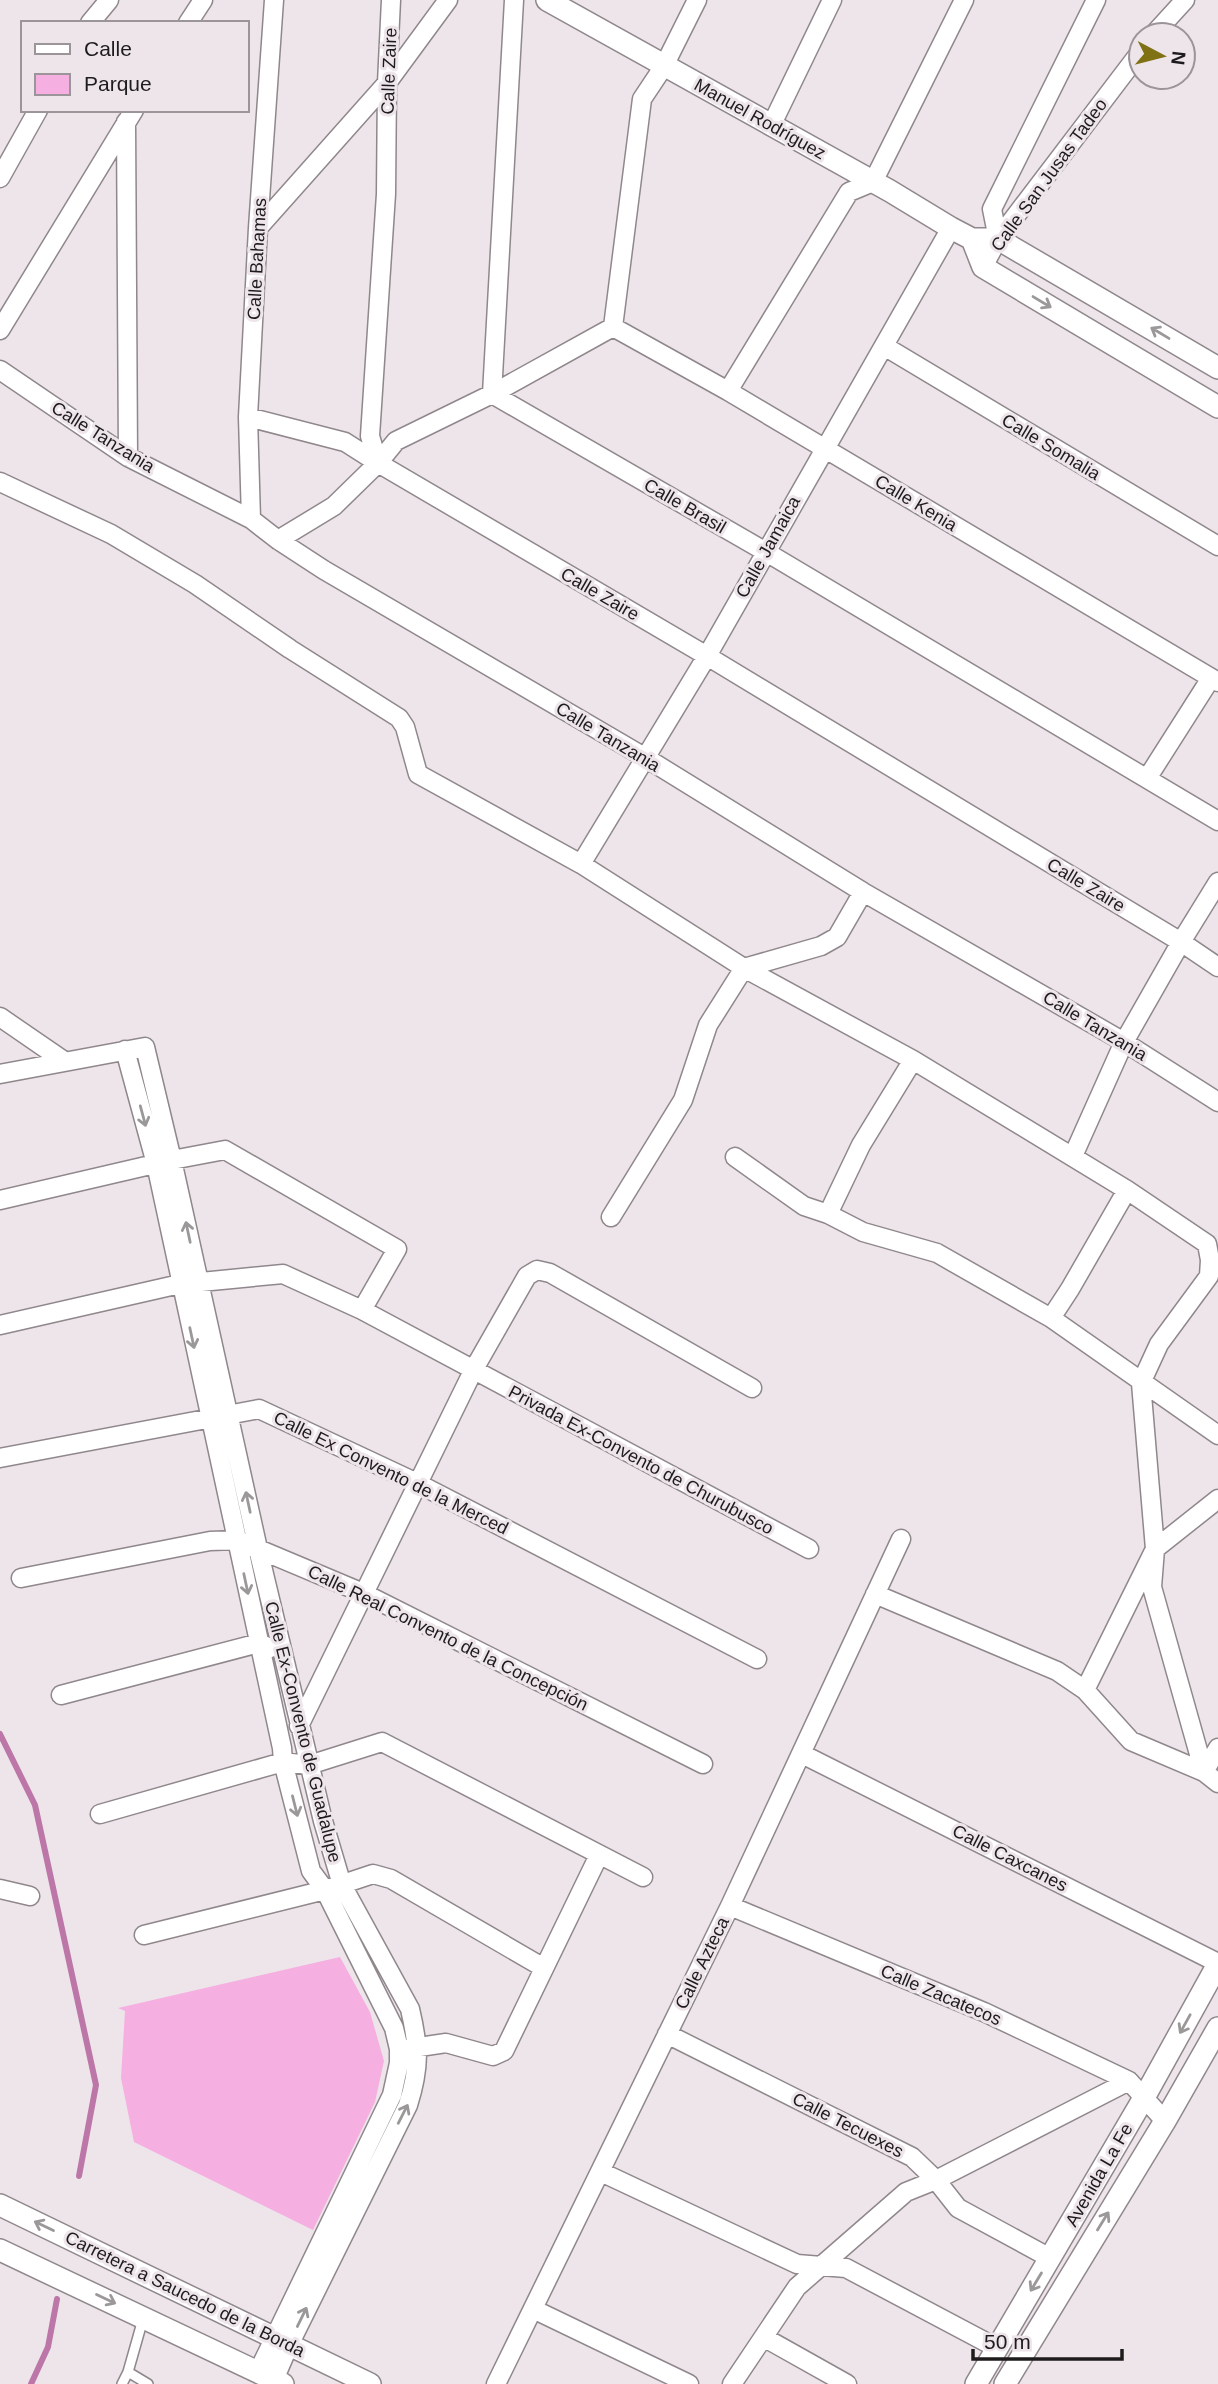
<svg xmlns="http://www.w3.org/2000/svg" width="1218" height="2384" viewBox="0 0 1218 2384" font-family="Helvetica,sans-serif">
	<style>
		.green { fill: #f5afe1 }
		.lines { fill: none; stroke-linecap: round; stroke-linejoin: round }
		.stream { stroke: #bc76a8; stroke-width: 6 }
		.service-casing { stroke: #8f878c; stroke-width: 12 }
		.minor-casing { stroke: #8f878c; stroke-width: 21 }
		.tertiary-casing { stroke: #8f878c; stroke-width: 24 }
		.service { stroke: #fff; stroke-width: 9 }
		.minor { stroke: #fff; stroke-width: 18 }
		.tertiary { stroke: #fff; stroke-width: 21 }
		.oneway { stroke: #9a9899 }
		.labels { text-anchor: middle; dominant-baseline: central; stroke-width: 6; stroke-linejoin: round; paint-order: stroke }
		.street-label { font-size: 18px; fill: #1e1b1d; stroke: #eee5eb }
	</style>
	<rect width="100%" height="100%" fill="#eee5eb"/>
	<path class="green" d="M340,1957L370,2012L384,2061L375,2102L313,2230L134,2142L121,2078L125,2011L118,2008Z"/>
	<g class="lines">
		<path class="stream" d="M0,1734L35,1805L96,2085L79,2176
			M31,2384L48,2347L57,2299"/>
		<defs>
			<path id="service" d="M128,2372L148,2384
				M122,2384L128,2372L143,2319"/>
			<path id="minor" d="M391,0L387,83L386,194L370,436L378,463L707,656L1181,942L1218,967
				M514,0L492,394L766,552L1218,821
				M90,23L109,0
				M188,23L203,0
				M1153,35L1185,0
				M126,122L128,457
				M771,126L832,0
				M0,178L38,110
				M258,228L387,83L448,0
				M998,239L992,209L1096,0
				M983,267L998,239L1141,51
				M613,327L728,391L1218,682
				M613,327L642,99L664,66L697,0
				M0,330L134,110
				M884,346L1218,546
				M0,370L128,457L251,519L278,540L324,570L646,758L863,892L1124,1042L1218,1102
				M728,391L849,192L873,182L964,0
				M248,417L345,442L378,463
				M0,482L111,534L195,584L290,649L399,718L405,727L418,774L581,864L744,968L913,1060L1127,1190L1207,1244L1210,1260L1209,1276L1159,1344L1141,1383L1155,1549L1152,1587L1204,1772
				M251,519L248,417L258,228L274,0
				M278,540L334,506L378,463L396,441L492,394L613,327
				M1148,777L1211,678
				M581,864L707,656L951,228
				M0,1017L64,1061
				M125,1050L156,1164L282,1748L283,1762L311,1871L325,1890L394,2028L399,2049V2063L392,2095L258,2372
				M0,1074L145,1047L172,1160L258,1549L323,1821L342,1885L410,2009C419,2047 420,2067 408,2105L289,2345L274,2380
				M1073,1156L1124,1042L1181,942L1218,882
				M735,1157L804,1206L828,1214L861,1145L913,1060
				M1127,1190L1070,1289L1051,1318L1218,1435
				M0,1200L172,1160L225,1150L397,1249L362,1310
				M828,1214L863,1232L937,1253L1051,1318
				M611,1217L683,1100L708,1025L744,968L821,946L837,937L863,892
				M0,1325L180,1284L283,1274L362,1310L809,1549
				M0,1458L259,1409L417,1483L757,1659
				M21,1578L210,1541L237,1540L363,1593L703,1764
				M875,1594L1057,1671L1085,1690L1131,1741L1204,1772
				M1085,1690L1155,1549L1218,1499
				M61,1695L259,1643L270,1648
				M299,1726L474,1369L527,1276L537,1270L550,1273L752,1388
				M1218,1748L1204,1772L1218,1783
				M802,1754L1218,1963
				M100,1814L283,1762L309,1765L382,1742L643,1877
				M0,1889L30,1896
				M730,1906L984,2012L1129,2081L1165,2121
				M144,1935L325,1890L373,1874L391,1879L544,1968
				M667,2034L912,2157L936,2180L958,2208L1050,2258
				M406,2049L446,2043L493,2056L504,2051L599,1855
				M601,2172L797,2264L846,2268L997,2348
				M533,2309L689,2384
				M765,2338L847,2384
				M496,2384L730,1906L901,1539
				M732,2384L797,2287L906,2192L936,2180L1129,2081"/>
			<path id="tertiary" d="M547,0L890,191L951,228L972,239H998L1218,368
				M972,239L983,267L1218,407
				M0,2205L370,2384
				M0,2250L283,2384
				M976,2384L1145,2096L1218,1964
				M1005,2384L1165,2121L1218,2028"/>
		</defs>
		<use href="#service" class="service-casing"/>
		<use href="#minor" class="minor-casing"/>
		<use href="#tertiary" class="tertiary-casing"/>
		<use href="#service" class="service"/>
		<use href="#minor" class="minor"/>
		<use href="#tertiary" class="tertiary"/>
	</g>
	<defs><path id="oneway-shaft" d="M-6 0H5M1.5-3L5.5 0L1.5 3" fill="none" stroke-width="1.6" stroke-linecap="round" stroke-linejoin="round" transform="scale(1.75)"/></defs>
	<g class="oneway">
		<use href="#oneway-shaft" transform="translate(1042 302) rotate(31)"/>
		<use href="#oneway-shaft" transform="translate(1160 333) rotate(-149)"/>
		<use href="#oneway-shaft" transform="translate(143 1116) rotate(75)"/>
		<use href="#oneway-shaft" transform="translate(188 1232) rotate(-102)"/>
		<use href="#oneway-shaft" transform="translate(192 1338) rotate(78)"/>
		<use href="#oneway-shaft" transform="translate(248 1502) rotate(-102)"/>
		<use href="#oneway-shaft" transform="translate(246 1584) rotate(78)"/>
		<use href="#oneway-shaft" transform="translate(295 1806) rotate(76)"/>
		<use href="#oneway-shaft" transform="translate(1185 2024) rotate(119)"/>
		<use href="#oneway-shaft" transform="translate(403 2114) rotate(-63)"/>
		<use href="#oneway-shaft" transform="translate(1103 2221) rotate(-58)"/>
		<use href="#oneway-shaft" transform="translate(44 2226) rotate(-154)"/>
		<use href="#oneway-shaft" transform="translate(1036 2282) rotate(121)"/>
		<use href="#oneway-shaft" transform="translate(106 2299) rotate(25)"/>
		<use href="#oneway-shaft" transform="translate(302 2317) rotate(-64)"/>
	</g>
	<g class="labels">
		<g class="street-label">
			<text transform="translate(389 71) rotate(-88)">Calle Zaire</text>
			<text transform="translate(760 119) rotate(29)">Manuel Rodríguez</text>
			<text transform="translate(1049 175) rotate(-54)">Calle San Jusas Tadeo</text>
			<text transform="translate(257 259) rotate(-87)">Calle Bahamas</text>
			<text transform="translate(103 437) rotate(32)">Calle Tanzania</text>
			<text transform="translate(1051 447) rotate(31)">Calle Somalia</text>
			<text transform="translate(916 503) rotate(31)">Calle Kenia</text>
			<text transform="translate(685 506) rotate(30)">Calle Brasil</text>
			<text transform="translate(768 547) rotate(-61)">Calle Jamaica</text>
			<text transform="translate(600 594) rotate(30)">Calle Zaire</text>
			<text transform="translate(608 737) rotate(31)">Calle Tanzania</text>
			<text transform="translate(1086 885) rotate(31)">Calle Zaire</text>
			<text transform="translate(1095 1026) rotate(31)">Calle Tanzania</text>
			<text transform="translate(641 1460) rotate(28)">Privada Ex-Convento de Churubusco</text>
			<text transform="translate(391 1473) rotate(26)">Calle Ex Convento de la Merced</text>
			<text transform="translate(448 1638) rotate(26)">Calle Real Convento de la Concepción</text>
			<text transform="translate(303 1732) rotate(76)">Calle Ex-Convento de Guadalupe</text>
			<text transform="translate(1010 1858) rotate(27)">Calle Caxcanes</text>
			<text transform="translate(702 1963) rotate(-64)">Calle Azteca</text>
			<text transform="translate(941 1995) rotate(23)">Calle Zacatecos</text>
			<text transform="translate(848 2125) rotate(27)">Calle Tecuexes</text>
			<text transform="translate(1099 2175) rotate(-60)">Avenida La Fe</text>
			<text transform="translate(185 2294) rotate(26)">Carretera a Saucedo de la Borda</text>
		</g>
	</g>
	<rect x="21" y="21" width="228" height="91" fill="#eee5eb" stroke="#9b9499" stroke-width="2"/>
	<rect x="35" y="44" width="35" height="10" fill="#ffffff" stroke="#9b9499" stroke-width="2"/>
	<text x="84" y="56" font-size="21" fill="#1e1b1d">Calle</text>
	<rect x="35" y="74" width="35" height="21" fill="#f5afe1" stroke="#9b9499" stroke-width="2"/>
	<text x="84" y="91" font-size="21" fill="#1e1b1d">Parque</text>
	<g transform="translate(1162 56) rotate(97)"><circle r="33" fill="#eee5eb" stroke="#9b9499" stroke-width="2"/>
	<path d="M0-5L12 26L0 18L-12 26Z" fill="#807214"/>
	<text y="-10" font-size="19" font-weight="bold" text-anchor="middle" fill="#1e1b1d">N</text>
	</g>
	<path d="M973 2349v10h149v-10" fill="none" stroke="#1e1b1d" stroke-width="3.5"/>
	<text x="984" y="2349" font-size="21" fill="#1e1b1d" stroke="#eee5eb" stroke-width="5" paint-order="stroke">50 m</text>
</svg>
